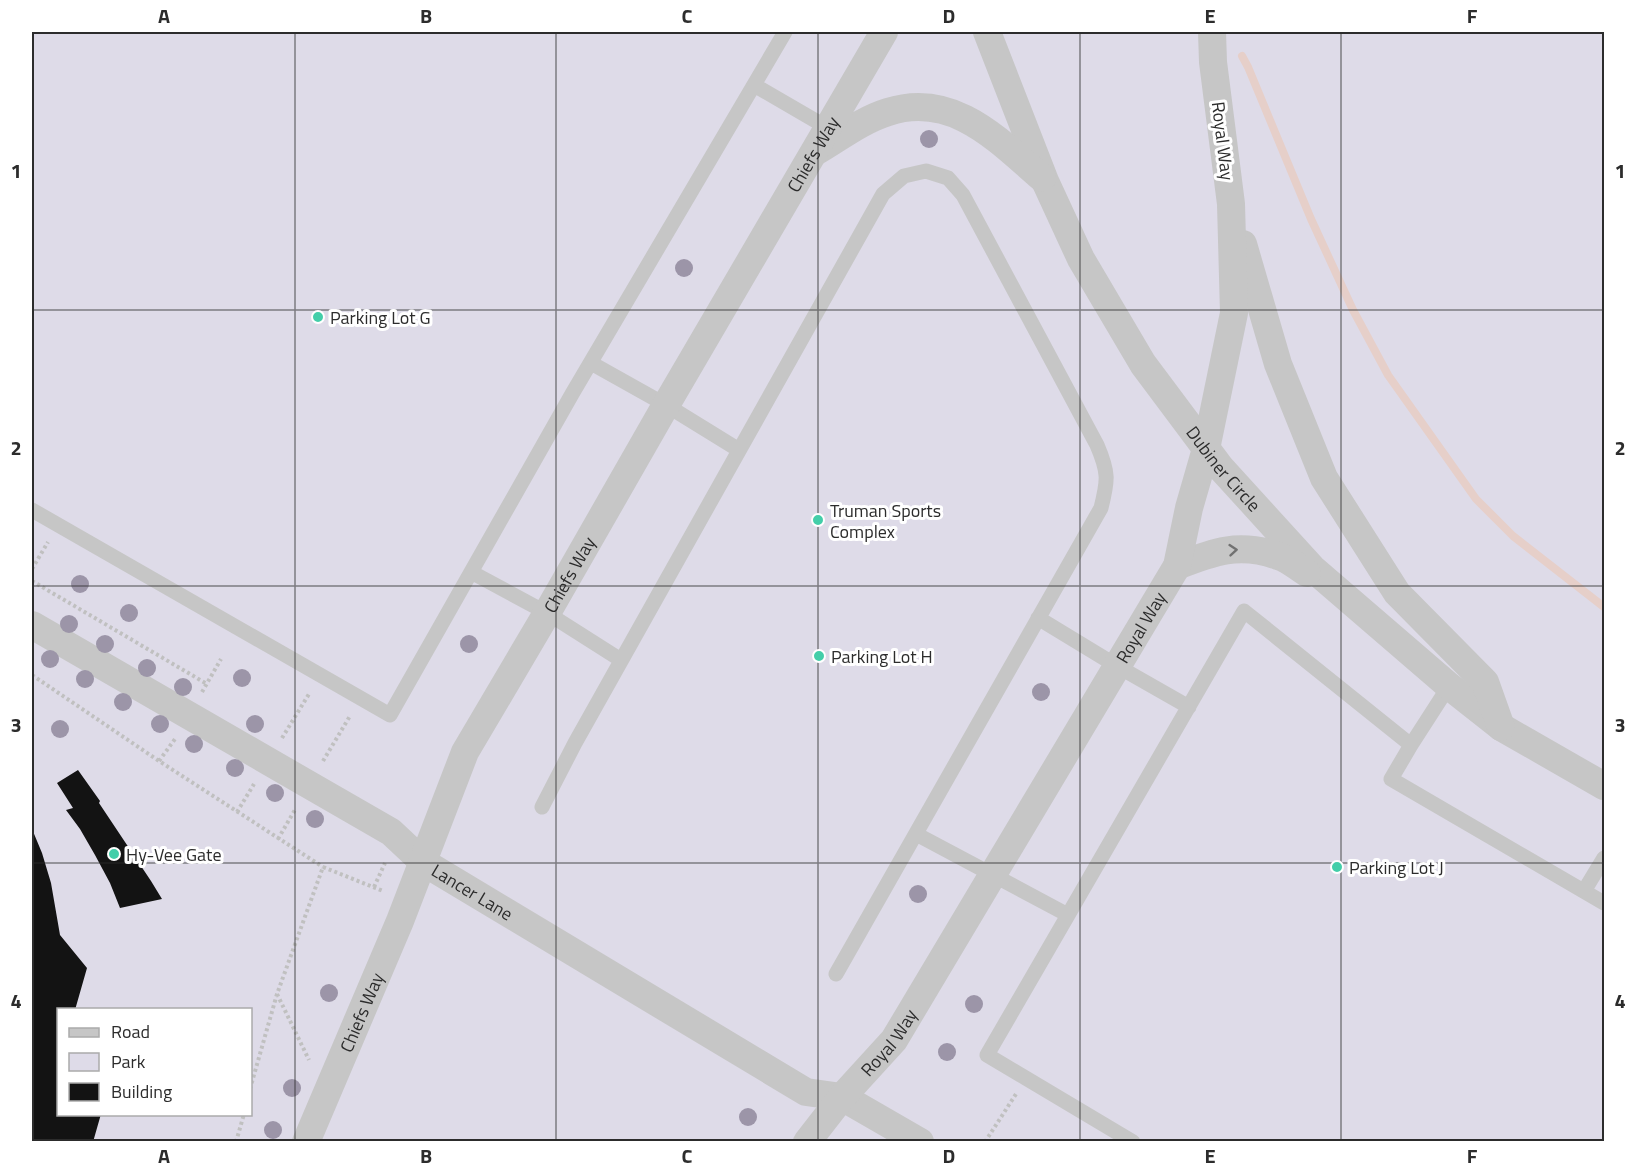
<svg xmlns="http://www.w3.org/2000/svg" width="1636" height="1173" viewBox="0 0 1636 1173" font-family="'Titillium Web',sans-serif">
	<style>
		.green { fill: #dedbe8; fill-rule: evenodd }
		.lines { fill: none; stroke-linecap: round; stroke-linejoin: round }
		.stream { stroke: #e6cfc9; stroke-width: 8 }
		.building { fill: #131313 }
		.path { stroke: #c0c0c0; stroke-width: 4; stroke-dasharray: 3 3; stroke-linecap: butt }
		.lane { stroke: #c6c6c6; stroke-width: 15 }
		.street { stroke: #c6c6c6; stroke-width: 28 }
		.tree { fill: #9c95a8 }
		.oneway { stroke: #717171 }
		.grid { fill: none; stroke: #2c2c2c; stroke-width: 1.5; stroke-opacity: 0.55 }
		.poi-dot { fill: #43cea9; stroke: #fff; stroke-width: 2 }
		.labels { text-anchor: middle; dominant-baseline: central; stroke-width: 6; stroke-linejoin: round; paint-order: stroke }
		.street-label { font-size: 18px; fill: #2c2c2c; stroke: #fff }
		.poi-label { font-size: 18px; fill: #2c2c2c; stroke: #fff; text-anchor: start }
		.neatline { fill: none; stroke: #2c2c2c; stroke-width: 2 }
		.grid-label { font-size: 20px; text-anchor: middle; font-weight: bold; fill: #2c2c2c }
	</style>
	<rect width="100%" height="100%" fill="#fff"/>
	<path class="green" d="M32,32H1604V1141H32ZM58,1010H250V1114H58Z"/>
	<g class="lines">
		<path class="stream" d="M1242,56L1248,67L1311,219L1353,310L1388,375L1476,499L1513,536L1604,607"/>
	</g>
	<path class="building" d="M78,770L100,801L99,803L151,881L162,899L120,908L110,883L95,855L80,829L66,810L73,808L57,783Z
		M32,829L42,853L51,883L60,935L87,968L75,1010H58V1114H101L93,1142H32Z"/>
	<g class="lines">
		<path class="path" d="M32,569L48,542
			M32,581L207,684
			M32,675L159,761L323,867
			M202,692L221,659
			M282,738L309,694
			M159,761L175,739
			M323,761L350,716
			M237,812L254,784
			M278,839L296,808
			M374,887L385,863
			M277,994L309,1060
			M250,1089L277,994L323,867L383,891
			M236,1142L244,1114
			M985,1142L1016,1094"/>
		<path class="lane" d="M754,85L828,128
			M591,363L666,405L739,450
			M32,510L390,715L572,394L785,32
			M471,572L547,613L621,660
			M1038,618L1117,666L1189,707
			M1449,686L1411,745L1391,779L1604,903
			M542,807L575,743L883,194L904,176L926,171L948,178L963,195L1097,445C1109,473 1108,480 1101,508L836,974
			M916,834L1068,915
			M1584,891L1604,858
			M1133,1142L987,1055L1244,611L1411,745"/>
		<g class="street">
			<path id="s1" d="M987,32L1045,181L1081,259L1143,364L1220,467L1312,568L1449,686L1501,727L1604,786"/>
			<path d="M815,152C839,138 862,120 888,112C953,91 998,140 1042,178"/>
			<path d="M1243,244L1278,364L1324,478L1397,593L1485,682L1501,727"/>
			<path d="M1177,566C1213,552 1239,542 1278,556C1289,559 1298,568 1307,573"/>
			<path id="s2" d="M32,625L391,832L423,862L806,1092L842,1097L920,1142"/>
			<path id="s3" d="M306,1142L400,921L465,752L547,613L666,405L884,32"/>
			<path id="s4" d="M807,1142L842,1097L894,1040L1177,566L1189,508L1206,449L1234,313L1231,204L1213,62L1212,32"/>
		</g>
	</g>
	<g class="tree">
		<circle cx="929" cy="139" r="9"/>
		<circle cx="684" cy="268" r="9"/>
		<circle cx="80" cy="584" r="9"/>
		<circle cx="129" cy="613" r="9"/>
		<circle cx="69" cy="624" r="9"/>
		<circle cx="105" cy="644" r="9"/>
		<circle cx="469" cy="644" r="9"/>
		<circle cx="50" cy="659" r="9"/>
		<circle cx="147" cy="668" r="9"/>
		<circle cx="242" cy="678" r="9"/>
		<circle cx="85" cy="679" r="9"/>
		<circle cx="183" cy="687" r="9"/>
		<circle cx="1041" cy="692" r="9"/>
		<circle cx="123" cy="702" r="9"/>
		<circle cx="160" cy="724" r="9"/>
		<circle cx="255" cy="724" r="9"/>
		<circle cx="60" cy="729" r="9"/>
		<circle cx="194" cy="744" r="9"/>
		<circle cx="235" cy="768" r="9"/>
		<circle cx="275" cy="793" r="9"/>
		<circle cx="315" cy="819" r="9"/>
		<circle cx="918" cy="894" r="9"/>
		<circle cx="329" cy="993" r="9"/>
		<circle cx="974" cy="1004" r="9"/>
		<circle cx="947" cy="1052" r="9"/>
		<circle cx="292" cy="1088" r="9"/>
		<circle cx="748" cy="1117" r="9"/>
		<circle cx="273" cy="1130" r="9"/>
	</g>
	<defs><path id="oneway-chevron" d="M-2-3.5L2.5 0L-2 3.5" fill="none" stroke-width="1.6" stroke-linecap="round" stroke-linejoin="round" transform="scale(1.5)"/></defs>
	<use class="oneway" href="#oneway-chevron" transform="translate(1233 550) rotate(-5)"/>
	<path class="grid" d="M295,32V1142M556,32V1142M818,32V1142M1080,32V1142M1341,32V1142M32,310H1604M32,586H1604M32,863H1604"/>
	<g class="poi-dot">
		<circle cx="318" cy="317" r="6"/>
		<circle cx="818" cy="520" r="6"/>
		<circle cx="819" cy="656" r="6"/>
		<circle cx="114" cy="854" r="6"/>
		<circle cx="1337" cy="867" r="6"/>
	</g>
	<g class="labels">
		<g class="street-label">
			<text transform="translate(1223 141) rotate(83)">Royal Way</text>
			<text stroke="none"><textPath href="#s3" startOffset="1113">Chiefs Way</textPath></text>
			<text stroke="none"><textPath href="#s1" startOffset="500">Dubiner Circle</textPath></text>
			<text stroke="none"><textPath href="#s3" startOffset="627">Chiefs Way</textPath></text>
			<text stroke="none"><textPath href="#s4" startOffset="615">Royal Way</textPath></text>
			<text stroke="none"><textPath href="#s2" startOffset="516">Lancer Lane</textPath></text>
			<text stroke="none"><textPath href="#s3" startOffset="141">Chiefs Way</textPath></text>
			<text stroke="none"><textPath href="#s4" startOffset="129">Royal Way</textPath></text>
		</g>
		<g class="poi-label">
			<text x="330" y="317">Parking Lot G</text>
			<text x="830" y="510">Truman Sports<tspan x="830" dy="21">Complex</tspan></text>
			<text x="831" y="656">Parking Lot H</text>
			<text x="126" y="854">Hy-Vee Gate</text>
			<text x="1349" y="867">Parking Lot J</text>
		</g>
	</g>
	<rect width="1636" height="1173" fill="none" stroke="#ffffff" stroke-width="66"/>
	<rect x="57" y="1008" width="195" height="108" fill="#ffffff" stroke="#ababab" stroke-width="1.5"/>
	<rect x="69" y="1028" width="30" height="9" fill="#c6c6c6" stroke="#ababab" stroke-width="1.5"/>
	<text x="111" y="1038" font-size="18" fill="#2c2c2c">Road</text>
	<rect x="69" y="1053" width="30" height="18" fill="#dedbe8" stroke="#ababab" stroke-width="1.5"/>
	<text x="111" y="1068" font-size="18" fill="#2c2c2c">Park</text>
	<rect x="69" y="1083" width="30" height="18" fill="#131313" stroke="#ababab" stroke-width="1.5"/>
	<text x="111" y="1098" font-size="18" fill="#2c2c2c">Building</text>
	<rect x="33" y="33" width="1570" height="1107" class="neatline"/>
	<g class="grid-label">
		<text x="164" y="23">A</text>
		<text x="426" y="23">B</text>
		<text x="687" y="23">C</text>
		<text x="949" y="23">D</text>
		<text x="1210" y="23">E</text>
		<text x="1472" y="23">F</text>
		<text x="16" y="178">1</text>
		<text x="1620" y="178">1</text>
		<text x="16" y="455">2</text>
		<text x="1620" y="455">2</text>
		<text x="16" y="732">3</text>
		<text x="1620" y="732">3</text>
		<text x="16" y="1008">4</text>
		<text x="1620" y="1008">4</text>
		<text x="164" y="1163">A</text>
		<text x="426" y="1163">B</text>
		<text x="687" y="1163">C</text>
		<text x="949" y="1163">D</text>
		<text x="1210" y="1163">E</text>
		<text x="1472" y="1163">F</text>
	</g>
</svg>
